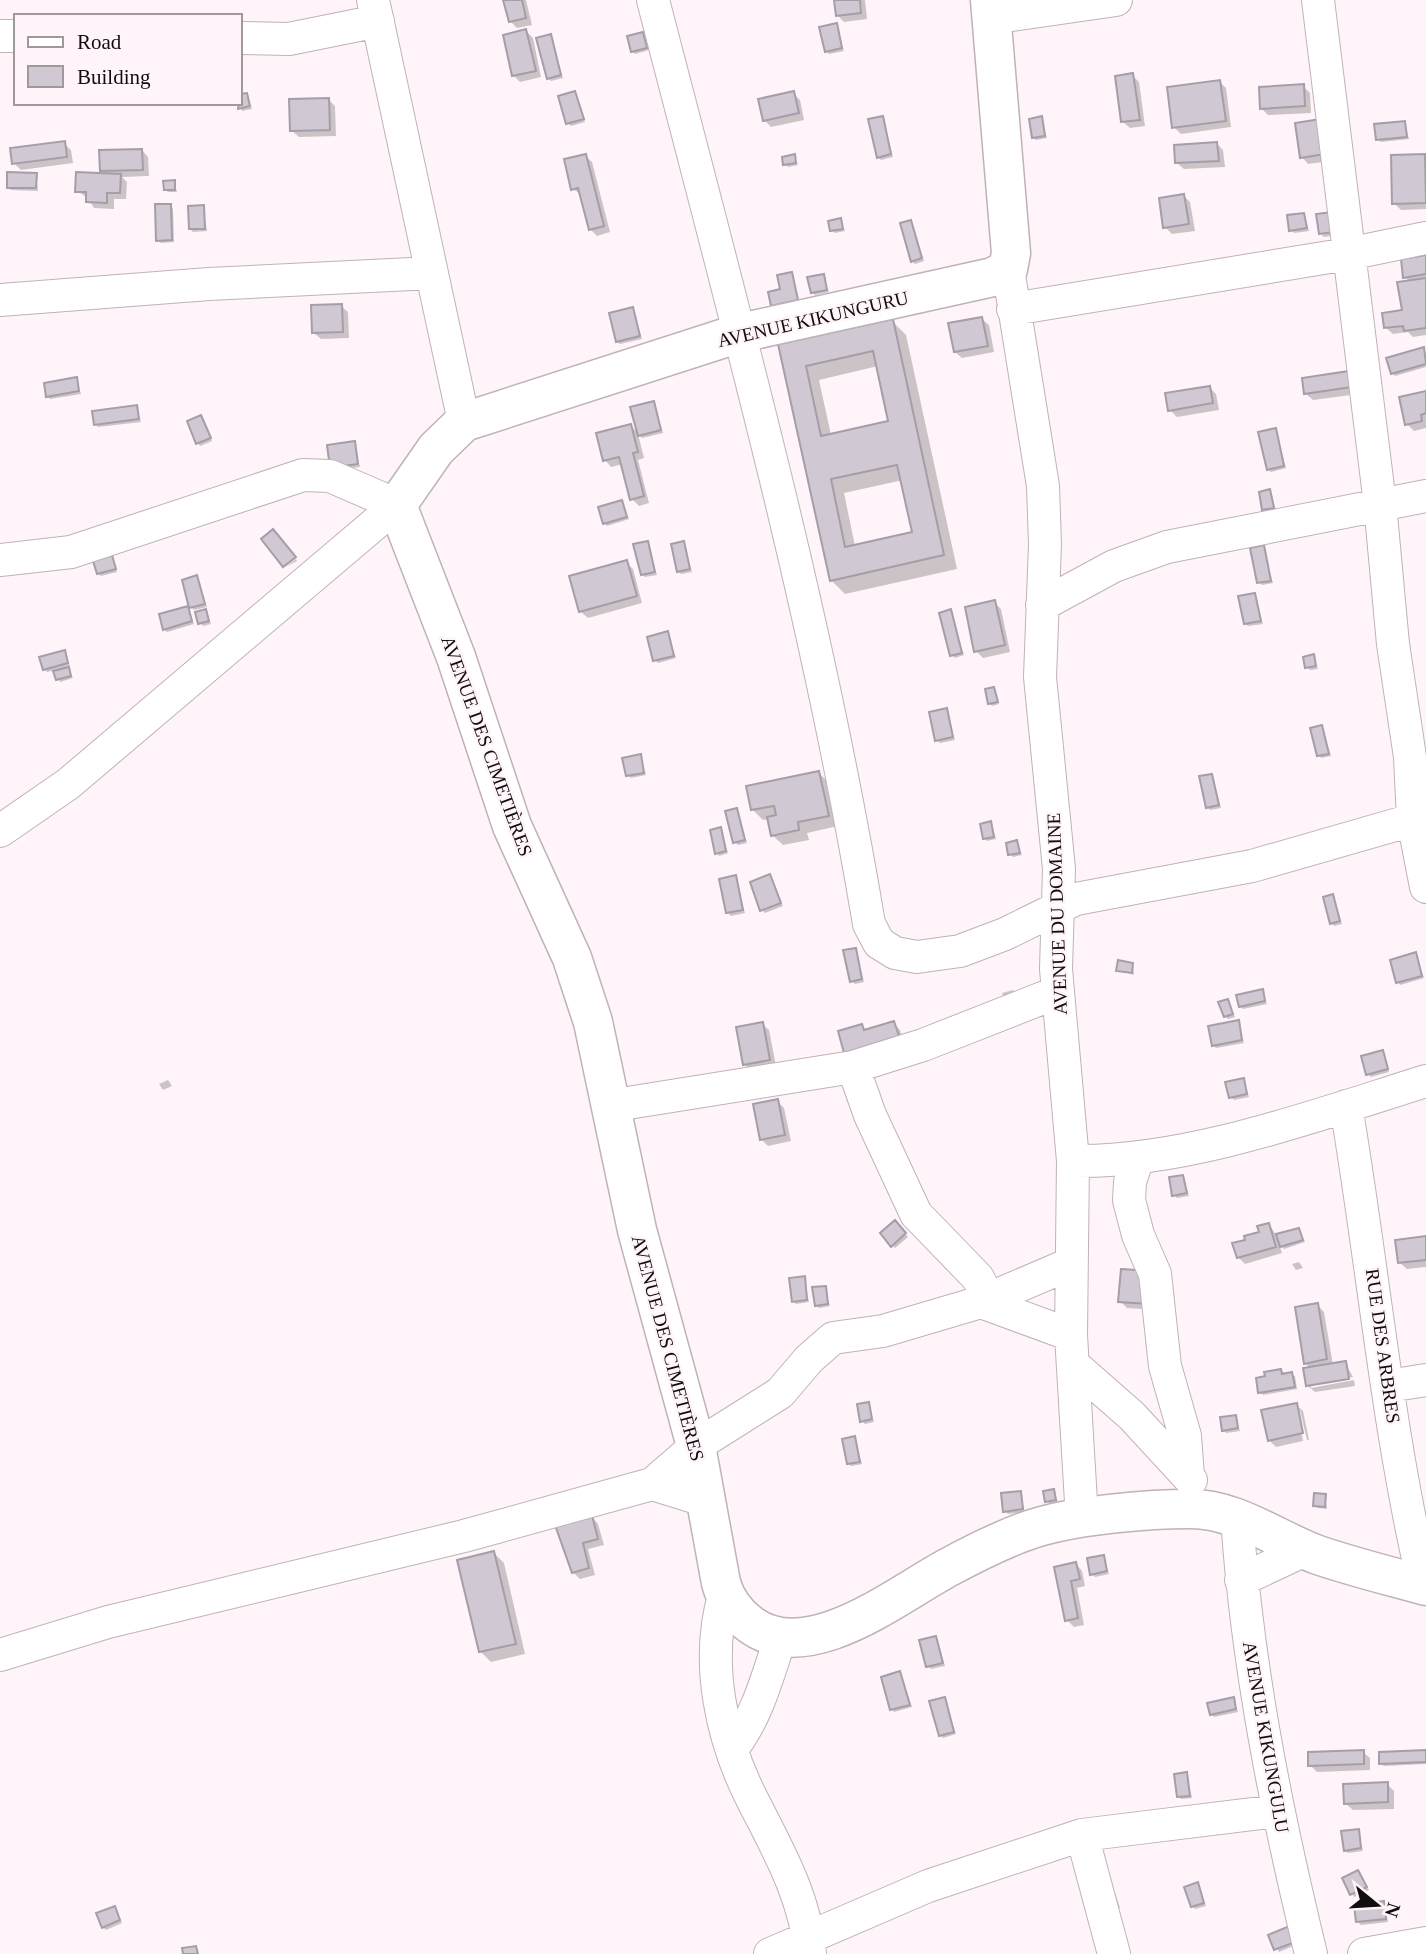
<svg xmlns="http://www.w3.org/2000/svg" width="1426" height="1954" viewBox="0 0 1426 1954" font-family="Georgia,serif">
	<style>
		.shadow { fill: #0003; fill-rule: evenodd }
		.building { fill: #d0c8d3; stroke: #a59da8; stroke-width: 2; fill-rule: evenodd }
		.lines { fill: none; stroke-linecap: round; stroke-linejoin: round }
		.minor-casing { stroke: #bfb2b8; stroke-width: 34 }
		.tertiary-casing { stroke: #bfb2b8; stroke-width: 41 }
		.minor { stroke: #fff; stroke-width: 32 }
		.tertiary { stroke: #fff; stroke-width: 38 }
		.labels { text-anchor: middle; dominant-baseline: central; stroke-width: 5; stroke-linejoin: round; paint-order: stroke }
		.street-label { font-size: 19px; fill: #110d0f; stroke: #fff4f9 }
	</style>
	<rect width="100%" height="100%" fill="#fff4f9"/>
	<path class="shadow" d="M505,0H526L532,25L517,28L511,22Z
		M836,0H865L867,19L844,22L837,15Z
		M836,25L844,51L829,54L826,51Z
		M526,31L533,38L541,77L520,82L513,75Z
		M642,34L649,50L635,54L632,51Z
		M551,36L563,78L551,81L548,78Z
		M1132,75L1139,82L1145,126L1130,128L1123,122Z
		M1220,82L1226,88L1231,127L1181,134L1174,127Z
		M1303,86L1310,93L1311,113L1268,115L1261,108Z
		M575,93L585,122L571,126L568,123Z
		M793,93L800,100L804,120L771,127L764,120Z
		M247,95L252,109L242,111L238,103Z
		M328,99L335,106L336,136L299,137L292,131Z
		M883,118L893,157L881,160L878,157Z
		M1041,118L1047,138L1036,140L1033,137Z
		M1326,120L1337,160L1308,164L1302,157Z
		M1405,123L1409,139L1381,142L1378,139Z
		M64,143L71,150L73,163L21,170L14,163Z
		M1217,144L1223,150L1225,167L1184,169L1177,163Z
		M142,150L148,157L149,176L122,177L127,182L126,199H114V209L94,208L88,198L77,191L106,175L102,171Z
		M585,156L592,162L610,232L597,236L590,229L582,195L573,189Z
		M794,156L798,165L788,167L785,164Z
		M1425,156L1426,209L1401,210L1394,203Z
		M36,175L38,191L11,190L8,187Z
		M174,182L177,192H168L165,189Z
		M1183,195L1190,202L1195,231L1172,234L1165,227Z
		M170,206L173,209L174,242L161,243L158,240Z
		M203,206L207,231L193,232L190,229Z
		M1332,214L1337,235L1324,237L1321,234Z
		M1304,215L1309,231L1294,233L1291,230Z
		M840,220L845,231L835,233L832,230Z
		M911,222L924,261L915,264L912,261Z
		M1426,256V335L1413,337L1408,332L1393,334L1386,328L1404,312L1410,282L1405,277Z
		M791,274L800,303L775,308L772,305Z
		M823,276L829,292L815,295L812,292Z
		M341,306L348,312L349,338L321,339L314,333Z
		M632,309L642,339L620,344L617,342Z
		M982,319L989,325L994,352L962,358L955,352Z
		M892,321L906,335L957,569L845,594L831,580L780,345ZM878,366L890,422L831,435L819,380ZM903,480L914,533L855,546L844,493Z
		M1424,349L1426,367L1395,376L1392,373Z
		M1349,373L1358,394L1313,400L1306,394Z
		M76,379L81,394L50,399L47,396Z
		M1210,388L1216,394L1219,410L1177,417L1170,410Z
		M1426,392V428L1414,431L1407,424Z
		M653,403L663,433L642,438L638,434L644,458L638,460L649,503L639,506L632,499L623,464L611,467L605,460L631,426L639,434Z
		M136,407L141,422L98,427L95,424Z
		M201,417L212,441L200,446L198,443Z
		M1276,430L1286,468L1271,472L1268,469Z
		M354,443L360,467L335,470Z
		M1270,491L1276,510L1267,512L1264,509Z
		M622,502L629,519L607,526L604,523Z
		M647,542L657,575L645,577L642,574Z
		M683,543L692,572L681,574L678,571Z
		M1263,547L1273,583L1262,585L1259,582Z
		M111,557L117,572L101,576L98,574Z
		M296,559L297,561L286,567Z
		M626,562L633,569L642,603L588,618L581,612L572,577Z
		M196,577L207,607L194,610L191,607Z
		M1254,594L1263,624L1248,626L1245,624Z
		M994,602L1001,609L1010,652L983,658L976,651Z
		M187,608L194,624L167,632L164,629Z
		M205,611L211,624L203,626L200,623Z
		M950,611L964,655L955,658L952,655Z
		M667,633L676,658L658,663L655,660Z
		M64,651L70,666L67,667L73,678L60,682L55,670L47,672L44,669Z
		M1313,656L1318,669L1310,670L1307,667Z
		M994,689L999,704L992,706L989,703Z
		M946,710L955,740L940,743L937,740Z
		M1322,727L1331,756L1321,758L1319,755Z
		M640,756L646,775L631,778L628,775Z
		M819,773L829,783L838,826L807,833L809,840L783,845L772,835L769,819L763,820L752,809Z
		M1212,775L1221,808L1210,810L1208,808Z
		M737,810L747,843L738,845L735,842Z
		M991,823L996,839L987,841L985,839Z
		M721,829L728,853L719,856L717,853Z
		M1016,842L1022,855L1013,857L1010,854Z
		M770,876L783,906L765,913L762,910Z
		M735,877L745,913L731,916L728,913Z
		M1333,896L1342,924L1334,926L1332,923Z
		M855,950L864,982L855,984L852,981Z
		M1416,954L1424,978L1400,985L1398,982Z
		M1133,964L1134,975L1118,970Z
		M1013,990L1016,993L1004,1000L1002,993Z
		M1262,991L1267,1004L1243,1009L1240,1006Z
		M1227,1001L1235,1017L1228,1019L1225,1016Z
		M1238,1022L1244,1043L1216,1048L1213,1045Z
		M893,1023L900,1030L904,1043L853,1059L846,1052L861,1026L867,1031Z
		M762,1024L769,1030L776,1066L752,1071L745,1065Z
		M1382,1052L1389,1072L1371,1077L1368,1074Z
		M168,1080L172,1086L163,1090L159,1084Z
		M1243,1080L1249,1097L1234,1100L1231,1097Z
		M777,1101L784,1108L791,1141L768,1146L761,1139Z
		M1183,1176L1189,1196L1177,1198L1174,1195Z
		M895,1222L908,1237L895,1248L882,1234Z
		M1269,1225L1277,1236L1299,1230L1305,1242L1284,1249L1279,1244L1282,1253L1245,1264L1238,1257L1247,1241Z
		M1426,1238V1267L1407,1269L1400,1263Z
		M1299,1262L1303,1268L1296,1270L1292,1264Z
		M1152,1273L1156,1310L1127,1308L1120,1301Z
		M804,1278L809,1302L796,1304L793,1301Z
		M825,1288L830,1306L819,1308L816,1305Z
		M1317,1305L1324,1312L1333,1365L1345,1363L1353,1377L1311,1384V1388L1354,1380L1355,1386L1315,1392L1308,1386L1311,1369L1305,1363Z
		M1280,1371L1295,1376L1297,1389L1263,1395L1260,1392Z
		M868,1404L874,1422L865,1424L862,1421Z
		M1296,1405L1303,1411L1309,1440H1307L1300,1410H1297L1303,1441L1276,1447L1269,1440Z
		M1235,1416L1240,1431L1226,1433L1223,1430Z
		M854,1438L862,1464L851,1466L848,1463Z
		M1053,1490L1058,1502L1050,1504L1047,1501Z
		M1020,1493L1025,1512L1008,1514L1005,1511Z
		M1325,1495L1327,1509L1318,1508L1315,1505Z
		M592,1517L598,1524L604,1545L588,1549L595,1575L580,1579L573,1572Z
		M494,1553L504,1563L525,1654L491,1662L480,1651Z
		M1103,1557L1109,1574L1095,1577L1092,1574Z
		M1076,1564L1082,1571L1085,1586L1077,1588L1084,1625L1074,1627L1067,1620L1056,1568Z
		M936,1638L945,1666L931,1669L928,1666Z
		M900,1673L912,1707L894,1712L892,1709Z
		M945,1699L956,1734L943,1738L940,1735Z
		M1233,1699L1238,1712L1214,1717L1211,1714Z
		M1363,1752L1370,1758V1770L1317,1772L1310,1765Z
		M1426,1752V1764L1384,1766L1381,1763Z
		M1186,1774L1192,1798L1181,1799L1178,1796Z
		M1387,1784L1394,1791V1809L1353,1810L1346,1804Z
		M1358,1831L1363,1851L1348,1853L1345,1850Z
		M1358,1872L1369,1890L1354,1897L1344,1879Z
		M1198,1884L1206,1906L1195,1909L1192,1906Z
		M1113,1887L1120,1908L1111,1909L1105,1889Z
		M1384,1903L1388,1922L1361,1925L1358,1922Z
		M114,1908L122,1923L106,1930L103,1927Z
		M1271,1936L1300,1943L1279,1952Z"/>
	<path class="building" d="M503,0H522L526,18L509,22Z
		M834,0H860L861,13L836,16Z
		M837,23L842,48L825,52L819,27Z
		M526,29L536,71L512,76L503,35Z
		M643,32L647,48L631,52L627,36Z
		M551,34L561,75L547,79L536,38Z
		M1133,73L1140,120L1121,122L1115,76Z
		M1220,80L1226,121L1172,128L1167,87Z
		M1304,84L1305,106L1260,109L1259,87Z
		M575,91L584,119L566,124L558,96Z
		M794,91L799,113L763,121L758,99Z
		M247,93L250,106L238,109L240,94Z
		M329,98L330,130L290,131L289,99Z
		M883,116L891,154L877,158L868,119Z
		M1042,116L1045,136L1032,138L1029,119Z
		M1327,118L1332,153L1300,158L1295,123Z
		M1405,121L1407,137L1376,140L1374,124Z
		M65,141L67,157L12,164L10,148Z
		M1217,142L1219,161L1175,163L1174,145Z
		M142,149L143,170L100,171L99,150Z
		M586,154L604,226L589,230L578,188L571,190L564,159Z
		M795,154L796,163L783,165L782,157Z
		M1425,154L1426,203L1392,204L1391,155Z
		M7,172L37,173L36,188H7Z
		M76,172L121,174L120,193H107V203L86,202V192H75Z
		M175,180V190H164L163,181Z
		M1184,194L1189,224L1163,228L1159,198Z
		M155,204H171L172,240L156,241Z
		M204,205L205,229H189L188,206Z
		M1332,212L1335,232L1319,234L1316,214Z
		M1304,213L1307,228L1289,231L1287,215Z
		M841,218L843,229L830,231L828,221Z
		M911,220L922,258L911,262L900,223Z
		M1426,255V274L1403,278L1401,259Z
		M792,272L798,300L771,306L768,292L780,289L777,275Z
		M824,274L827,290L811,293L807,277Z
		M1426,278V328L1404,331L1403,326L1384,328L1382,313L1402,310L1397,282Z
		M342,304L343,332L312,333L311,305Z
		M633,307L640,336L616,342L609,313Z
		M982,317L988,346L954,352L948,323Z
		M893,319L944,555L830,581L778,344ZM873,351L888,421L821,436L806,366ZM897,465L912,532L845,547L831,479Z
		M1424,347L1426,364L1391,374L1386,358Z
		M1349,371L1352,387L1304,394L1302,378Z
		M77,377L79,391L46,397L44,383Z
		M1210,386L1213,403L1168,411L1165,393Z
		M1426,391V413L1421,415L1422,421L1405,425L1399,397Z
		M654,401L661,430L638,436L630,407Z
		M137,405L139,419L94,425L92,411Z
		M201,415L211,438L196,444L187,421Z
		M631,424L638,452L633,453L644,496L630,500L619,457L603,461L596,433Z
		M1276,428L1284,466L1267,470L1258,432Z
		M355,441L358,464L330,468L327,445Z
		M1270,489L1274,508L1262,510L1259,492Z
		M622,500L627,517L603,524L598,507Z
		M273,529L296,557L283,567L261,539Z
		M648,541L655,572L641,575L633,544Z
		M684,541L690,569L677,572L671,544Z
		M1264,545L1271,581L1257,583L1250,548Z
		M112,555L116,569L97,574L93,561Z
		M627,560L637,596L579,612L569,576Z
		M197,575L205,604L189,608L182,580Z
		M1255,593L1261,621L1244,624L1238,596Z
		M995,600L1005,645L974,652L965,607Z
		M188,606L192,621L163,630L159,614Z
		M206,609L209,621L198,624L195,612Z
		M951,609L962,653L950,656L939,613Z
		M668,631L674,656L653,661L647,637Z
		M65,650L68,663L43,670L39,657Z
		M1314,654L1316,666L1305,668L1303,657Z
		M69,667L71,676L56,680L53,671Z
		M994,687L998,702L988,704L985,689Z
		M947,708L953,737L935,741L929,712Z
		M1322,725L1329,754L1317,756L1310,728Z
		M641,754L644,773L626,776L622,758Z
		M819,771L829,816L798,822L799,830L771,836L767,817L776,815L774,806L751,810L746,786Z
		M1212,774L1219,805L1206,808L1199,776Z
		M737,808L745,840L733,843L725,811Z
		M991,821L994,837L983,839L980,824Z
		M721,827L726,851L715,854L710,830Z
		M1017,840L1020,853L1008,855L1006,843Z
		M770,874L781,903L760,911L750,882Z
		M736,875L743,910L726,913L719,879Z
		M1333,894L1340,921L1330,924L1323,897Z
		M856,948L862,979L850,982L843,950Z
		M1416,952L1422,976L1396,983L1390,960Z
		M1118,960L1133,963L1132,973L1116,971Z
		M1263,989L1265,1001L1239,1007L1236,995Z
		M1228,999L1233,1014L1224,1017L1218,1002Z
		M1239,1020L1242,1040L1212,1046L1208,1026Z
		M894,1021L899,1036L844,1053L838,1031L862,1024L864,1030Z
		M763,1022L770,1060L743,1065L736,1027Z
		M1383,1050L1388,1069L1366,1075L1361,1056Z
		M1244,1078L1247,1094L1229,1098L1225,1082Z
		M778,1099L785,1135L760,1140L753,1104Z
		M1183,1175L1187,1193L1172,1196L1169,1177Z
		M895,1220L906,1233L891,1247L880,1233Z
		M1269,1223L1276,1247L1237,1258L1232,1243L1245,1240L1244,1236L1259,1232L1257,1226Z
		M1299,1228L1303,1240L1280,1247L1276,1234Z
		M1426,1236V1260L1398,1263L1395,1240Z
		M1121,1269L1153,1271L1150,1304L1118,1302Z
		M805,1276L807,1300L792,1302L789,1278Z
		M826,1286L828,1304L815,1306L812,1287Z
		M1318,1303L1327,1359L1304,1364L1295,1307Z
		M1346,1361L1349,1379L1306,1386L1303,1368Z
		M1281,1369L1282,1374L1292,1372L1295,1387L1258,1393L1256,1378L1265,1376L1264,1372Z
		M869,1402L872,1419L860,1422L857,1404Z
		M1297,1403L1303,1433L1268,1441L1261,1410Z
		M1236,1415L1238,1428L1222,1431L1220,1417Z
		M855,1436L860,1462L847,1464L842,1439Z
		M1054,1489L1056,1500L1045,1502L1043,1491Z
		M1021,1491L1023,1509L1003,1512L1001,1493Z
		M1314,1493L1326,1494L1325,1507L1313,1506Z
		M592,1515L598,1539L583,1543L589,1568L572,1573L555,1525Z
		M494,1551L516,1644L479,1652L457,1560Z
		M1104,1555L1107,1571L1090,1575L1087,1558Z
		M1076,1562L1080,1579L1071,1581L1078,1618L1065,1621L1054,1567Z
		M936,1636L943,1663L926,1667L919,1640Z
		M900,1671L910,1705L890,1710L881,1677Z
		M945,1697L954,1732L939,1736L929,1701Z
		M1234,1697L1236,1709L1210,1715L1207,1703Z
		M1364,1750V1764L1308,1766V1752Z
		M1426,1750V1762L1379,1764V1752Z
		M1187,1772L1190,1796L1177,1797L1174,1774Z
		M1388,1782V1802L1344,1804L1343,1784Z
		M1359,1829L1361,1848L1344,1851L1341,1831Z
		M1358,1870L1367,1887L1350,1895L1342,1878Z
		M1198,1882L1204,1903L1191,1907L1184,1887Z
		M1384,1901L1386,1919L1356,1922L1354,1905Z
		M115,1906L120,1920L102,1928L96,1913Z
		M1292,1925L1298,1941L1274,1950L1268,1935Z
		M196,1946L198,1954H183L182,1948Z"/>
	<g class="lines">
		<defs>
			<path id="minor" d="M373,0L464,422
				M653,0C732,306 817,612 869,924L879,943L895,953L917,957L960,951L1005,934L1076,899L1252,866L1426,816
				M1318,0L1380,504L1393,644L1410,757L1413,820L1426,887
				M991,18L1116,0
				M0,36H16
				M240,38L289,39L378,21
				M1008,269L1043,486L1045,544L1040,677L1059,869L1056,969L1073,1161L1071,1335L1082,1519
				M0,300L209,284L432,273
				M1013,309L1348,254L1426,238
				M0,560L71,552L303,475L330,476L397,505L68,784L0,831
				M1042,605L1114,566L1167,547L1426,496
				M853,1067L870,1115L916,1214L978,1278L983,1288L981,1302
				M609,1106L853,1067L923,1045L1058,992
				M1346,1106C1373,1265 1387,1428 1424,1585
				M1138,1157L1130,1182L1129,1200L1138,1235L1155,1274L1165,1366L1185,1436L1188,1476
				M1073,1161C1187,1163 1317,1115 1426,1081
				M981,1302L1071,1335
				M1075,1366L1132,1416L1191,1480
				M1388,1386L1426,1380
				M652,1484L704,1500
				M1237,1518C1247,1666 1276,1810 1311,1954
				M1241,1580L1305,1550
				M724,1596C705,1662 721,1738 752,1799C777,1848 806,1898 810,1954
				M0,1655L108,1622L464,1536L652,1484L696,1446L780,1393L809,1359L833,1338L883,1331L981,1302L1070,1264
				M732,1749C757,1717 767,1678 780,1639
				M1082,1835L1114,1954
				M770,1954L928,1886L1082,1835L1277,1811
				M1364,1954L1426,1943"/>
			<path id="tertiary" d="M990,0L1011,253L1008,269L993,277L740,333L464,422L436,449L397,505L456,657L512,826L572,958L593,1022L637,1230L696,1446L721,1583C726,1601 736,1614 751,1625C809,1667 898,1594 949,1567C975,1553 1013,1534 1042,1526C1082,1515 1147,1509 1189,1509C1236,1508 1276,1540 1318,1555C1353,1567 1390,1576 1426,1586"/>
		</defs>
		<use href="#minor" class="minor-casing"/>
		<use href="#tertiary" class="tertiary-casing"/>
		<use href="#minor" class="minor"/>
		<use href="#tertiary" class="tertiary"/>
	</g>
	<g class="labels">
		<g class="street-label">
			<text transform="translate(813 319) rotate(-13)">AVENUE KIKUNGURU</text>
			<text transform="translate(487 746) rotate(70)">AVENUE DES CIMETIÈRES</text>
			<text transform="translate(1057 914) rotate(-92)">AVENUE DU DOMAINE</text>
			<text transform="translate(1383 1346) rotate(82)">RUE DES ARBRES</text>
			<text transform="translate(668 1348) rotate(75)">AVENUE DES CIMETIÈRES</text>
			<text transform="translate(1266 1737) rotate(80)">AVENUE KIKUNGULU</text>
		</g>
	</g>
	<rect x="14" y="14" width="228" height="91" fill="#fff4f9" stroke="#a0989b" stroke-width="2"/>
	<rect x="28" y="37" width="35" height="10" fill="#ffffff" stroke="#a0989b" stroke-width="2"/>
	<text x="77" y="49" font-size="21" fill="#110d0f">Road</text>
	<rect x="28" y="66" width="35" height="21" fill="#d0c8d3" stroke="#a0989b" stroke-width="2"/>
	<text x="77" y="84" font-size="21" fill="#110d0f">Building</text>
	<g transform="translate(1377 1905) rotate(108)" stroke="#fff4f9" stroke-width="5" paint-order="stroke">
	<path d="M0-5L12 26L0 18L-12 26Z" fill="#110d0f"/>
	<text y="-10" font-size="19" font-weight="bold" text-anchor="middle" fill="#110d0f">N</text>
	</g>
</svg>
